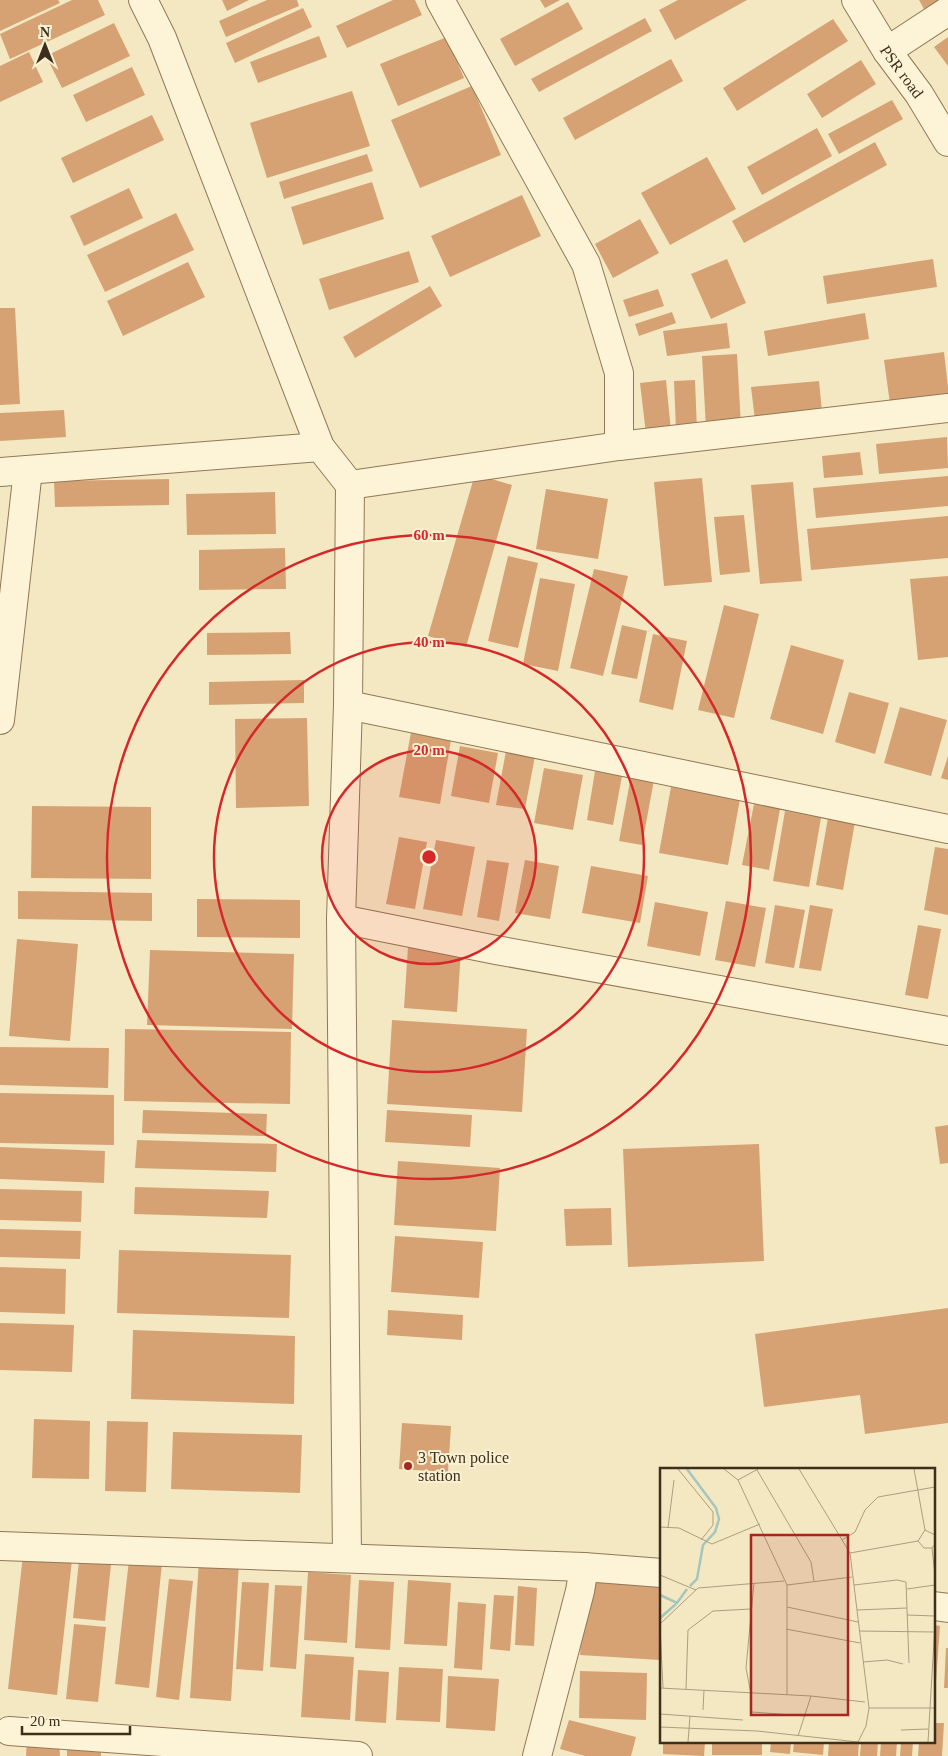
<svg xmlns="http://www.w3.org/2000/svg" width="948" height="1756" viewBox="0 0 948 1756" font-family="Georgia,serif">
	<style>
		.building { fill: #d6a274 }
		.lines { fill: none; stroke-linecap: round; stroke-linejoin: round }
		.minor-casing { stroke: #907857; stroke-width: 30 }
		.minor { stroke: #fdf4d7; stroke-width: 28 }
		.ring { fill: none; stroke: #d62828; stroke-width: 2.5 }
		.poi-dot { fill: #a7261f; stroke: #faf1d3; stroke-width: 2 }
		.labels { text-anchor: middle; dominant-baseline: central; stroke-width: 4; stroke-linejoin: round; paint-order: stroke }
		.street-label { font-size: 16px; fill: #3e2f1d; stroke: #faf1d3 }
		.poi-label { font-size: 16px; fill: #3e2f1d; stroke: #faf1d3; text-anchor: start }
		.inset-river { fill: none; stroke: #a5c6be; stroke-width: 2.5 }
		.inset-road { fill: none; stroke: #ab9e80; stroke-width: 1 }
		.view { fill: #a7261f; fill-opacity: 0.15; stroke: #a7261f; stroke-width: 2.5 }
		.inset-edge { fill: none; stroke: #3e2f1d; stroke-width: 2.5 }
		.centre { fill: #d62828; stroke: #faf1d3; stroke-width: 2.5 }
		.ring-label { font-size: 15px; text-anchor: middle; font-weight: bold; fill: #d62828; stroke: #faf1d3; stroke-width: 4; stroke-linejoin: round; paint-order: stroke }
	</style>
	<rect width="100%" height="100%" fill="#f3e8c2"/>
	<path class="building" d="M0,0H58L60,3L0,31Z
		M72,0H98L105,15L10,59L0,34Z
		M222,0H249L227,11Z
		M267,0H297L299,6L226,37L219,21Z
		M393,0H415L422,15L347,48L336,26Z
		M540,0H560L545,8Z
		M678,0H747L675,40L659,10Z
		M919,0H944L925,11Z
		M568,2L583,29L515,66L500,39Z
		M303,8L312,27L235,63L226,43Z
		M645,18L652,31L539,92L531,79Z
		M833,19L848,41L737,111L723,88Z
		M114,23L130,56L62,88L46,56Z
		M319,36L327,57L258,83L250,62Z
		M447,37L464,78L398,106L380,64Z
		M948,37V66L934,47Z
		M29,52L43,82L0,102V66Z
		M671,59L683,81L575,140L563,118Z
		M861,60L876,84L822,118L807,94Z
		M132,67L145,95L86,122L73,95Z
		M472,86L501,155L420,188L391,120Z
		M352,91L370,146L267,178L250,123Z
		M892,100L903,119L839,154L828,134Z
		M152,115L164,140L73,183L61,158Z
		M817,128L832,156L762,195L747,167Z
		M875,142L887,165L744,243L732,221Z
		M367,154L373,171L284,199L279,182Z
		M707,157L736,209L670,245L641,193Z
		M372,182L384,219L303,245L291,207Z
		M129,188L143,218L84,246L70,216Z
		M522,195L541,236L450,277L431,236Z
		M176,213L194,250L105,292L87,255Z
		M640,219L659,253L613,278L595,244Z
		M409,251L419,282L329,310L319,279Z
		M727,259L746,303L711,319L691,274Z
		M933,259L937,287L827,304L823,276Z
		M188,262L205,297L123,336L107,301Z
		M430,286L442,306L355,358L343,337Z
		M658,289L664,306L629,317L623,300Z
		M0,308H15L20,404L0,405Z
		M672,312L676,323L639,336L635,324Z
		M865,313L869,339L768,356L764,331Z
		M727,323L730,348L667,356L663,331Z
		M944,352L948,387V404L891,411L884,360Z
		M737,354L741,426L706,428L702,356Z
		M666,380L671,431L646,434L640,383Z
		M695,380L697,430H676L674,381Z
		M819,381L823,422L756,428L751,387Z
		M64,410L66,437L0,441V413Z
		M947,437L948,468L879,474L876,444Z
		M860,452L863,475L824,478L822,456Z
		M475,474L512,485L466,647L428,636Z
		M948,476V506L816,518L813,488Z
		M702,478L712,582L664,586L654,482Z
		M169,479V505L55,507L54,481Z
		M793,482L802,581L760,584L751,485Z
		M546,489L608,499L598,559L536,549Z
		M275,492L276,534L187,535L186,494Z
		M744,515L750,572L720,575L714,517Z
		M948,516V558L811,570L807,529Z
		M285,548L286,589L199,590V550Z
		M508,556L538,563L518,648L488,641Z
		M594,569L628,576L603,676L570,668Z
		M948,576V657L918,660L910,579Z
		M540,578L575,584L558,671L523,664Z
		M724,605L759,614L734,718L698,710Z
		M622,625L647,631L637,679L611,674Z
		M290,632L291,654L207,655V633Z
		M653,634L687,641L673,710L639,702Z
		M791,645L844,660L823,734L770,719Z
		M304,680V703L209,705V682Z
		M849,692L889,703L875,754L835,742Z
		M900,707L947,720L931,776L884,763Z
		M307,718L309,806L236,808L235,719Z
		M412,727L452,734L440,804L399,797Z
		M460,746L498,753L489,803L451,796Z
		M506,751L535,756L525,809L496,805Z
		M948,756V780L941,778Z
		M544,768L583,775L573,830L534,823Z
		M595,771L622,776L613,825L587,820Z
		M631,776L654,780L642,845L619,841Z
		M671,787L740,799L728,865L659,853Z
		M754,804L780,809L769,870L742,865Z
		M32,806L151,807V879L31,878Z
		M785,811L821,818L809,887L773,881Z
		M828,818L855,822L843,890L816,885Z
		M399,837L427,842L415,909L386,904Z
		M436,840L475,847L462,916L423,909Z
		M935,847L948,849V915L924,910Z
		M487,860L509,863L499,921L477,917Z
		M525,860L559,866L550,919L515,913Z
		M591,866L648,876L640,923L582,913Z
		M18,891L152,893V921L18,919Z
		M197,899L300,900V938L197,937Z
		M726,901L766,908L755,967L715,960Z
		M655,902L708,912L700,956L647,946Z
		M775,905L805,910L794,968L765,963Z
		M810,905L833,909L821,971L799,968Z
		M918,925L941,929L928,999L905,995Z
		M17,939L78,944L70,1041L9,1036Z
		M408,947L461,950L457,1012L404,1008Z
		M150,950L294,954L292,1029L147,1025Z
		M392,1020L527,1029L522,1112L387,1104Z
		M125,1029L291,1032L290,1104L124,1101Z
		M0,1047L109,1048L108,1088L0,1085Z
		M0,1093L114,1095V1145L0,1143Z
		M143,1110L267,1114L266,1136L142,1133Z
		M387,1110L472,1115L470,1147L385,1142Z
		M948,1125V1163L940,1164L935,1127Z
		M137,1140L277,1144L276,1172L135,1168Z
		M759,1144L764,1261L628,1267L623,1149Z
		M0,1147L105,1151L104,1183L0,1179Z
		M398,1161L500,1168L496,1231L394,1225Z
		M135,1187L269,1191L267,1218L134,1214Z
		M0,1189L82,1191L81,1222L0,1220Z
		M611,1208L612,1245L566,1246L564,1209Z
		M0,1229L81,1231L80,1259L0,1257Z
		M395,1236L483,1242L479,1298L391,1292Z
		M119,1250L291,1255L289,1318L117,1313Z
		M0,1267L66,1269L65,1314L0,1312Z
		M948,1308V1423L865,1434L860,1395L764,1407L755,1334Z
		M388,1310L463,1315L462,1340L387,1335Z
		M0,1323L74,1325L72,1372L0,1370Z
		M133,1330L295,1336L294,1404L131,1399Z
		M34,1419L90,1421L89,1479L32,1478Z
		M107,1421L148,1422L146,1492L105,1491Z
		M402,1423L451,1426L448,1472L399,1469Z
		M173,1432L302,1435L300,1493L171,1489Z
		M80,1551L112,1555L105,1621L73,1618Z
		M130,1551L163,1554L149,1688L115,1684Z
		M23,1555L72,1560L57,1695L8,1689Z
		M199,1560L239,1562L231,1701L190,1698Z
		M585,1570L662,1575L660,1660L580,1655Z
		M308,1572L351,1575L347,1643L304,1640Z
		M169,1579L193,1581L179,1700L156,1697Z
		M359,1580L394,1582L390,1650L355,1648Z
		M408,1580L451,1583L447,1646L404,1644Z
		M242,1582L269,1583L263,1671L236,1669Z
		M275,1585L302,1586L296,1669L270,1667Z
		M518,1586L537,1588L534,1646L515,1645Z
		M494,1595L514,1596L510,1651L490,1649Z
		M458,1602L486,1604L482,1670L454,1668Z
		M74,1624L106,1627L98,1702L66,1699Z
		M934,1625L940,1626L936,1682H934Z
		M946,1648H948V1688H944Z
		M305,1654L354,1657L350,1720L301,1717Z
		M399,1667L443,1669L440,1722L396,1720Z
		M358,1670L389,1672L386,1723L355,1721Z
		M580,1671L647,1673L646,1720L579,1718Z
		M448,1676L499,1679L495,1731L446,1728Z
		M569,1720L636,1737L631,1756H585L560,1749Z
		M934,1723H944L942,1756H918L919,1742H934Z
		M27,1740L59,1741L60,1756H26Z
		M67,1742L101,1743V1756H67Z
		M663,1742H705L704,1756L663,1754Z
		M712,1742H762V1755H712Z
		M771,1742H791L790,1754L770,1752Z
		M794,1742H824L823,1755L793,1752Z
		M829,1742H859L858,1756H828Z
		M861,1742H878L877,1756H860Z
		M881,1742H897L896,1756H880Z
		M901,1742H913L912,1756H900Z"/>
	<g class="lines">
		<defs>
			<g id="minor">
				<path d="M143,0L162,38L320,447L350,485L348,705L341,919L347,1558"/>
				<path d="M440,0L586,264L619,373V446"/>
				<path id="s1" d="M856,0L887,51L919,94L948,142"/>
				<path d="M887,51L948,11"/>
				<path d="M0,472L320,447"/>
				<path d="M350,485L619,446L948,408"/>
				<path d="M348,705L948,829"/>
				<path d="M0,720L28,470"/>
				<path d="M341,919L496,950L948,1031"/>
				<path d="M0,1546L584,1567L662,1573"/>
				<path d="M934,1606L948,1608"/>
				<path d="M9,1731L358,1756"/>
				<path d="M537,1756L580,1591L584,1567"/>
			</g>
		</defs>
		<use href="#minor" class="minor-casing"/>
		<use href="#minor" class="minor"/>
	</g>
	<circle cx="429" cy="857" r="107" fill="#d62828" fill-opacity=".12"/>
	<g class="ring">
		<circle cx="429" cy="857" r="107"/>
		<circle cx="429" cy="857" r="215"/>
		<circle cx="429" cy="857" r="322"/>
	</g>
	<circle class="poi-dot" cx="408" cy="1466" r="5"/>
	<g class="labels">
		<g class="street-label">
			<text stroke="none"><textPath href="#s1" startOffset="85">PSR road</textPath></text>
		</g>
		<g class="poi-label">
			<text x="418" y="1457">3 Town police<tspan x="418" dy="18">station</tspan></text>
		</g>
	</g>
	<g transform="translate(660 1468)">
		<rect width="275" height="275" fill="#f3e8c2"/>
		<path class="inset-river" d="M27,1L56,40L59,51L55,64L43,77L37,111L30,118M0,127L17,135L27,121M0,150L16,136"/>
		<path class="inset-road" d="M18,1L53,44V57L41,72M64,1L78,12L127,117V227M139,1L190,85L209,240L206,258L198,274M254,1L265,62M97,2L151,94L154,113M78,12L98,1M0,59L19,60L52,76L100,56M8,60L14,12M275,67L265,62L258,73L264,80H272L275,76M182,72L195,64L205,42L218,29L275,19M272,80L275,107M190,85L258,73M0,107L36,122M127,117L192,109M194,117L237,112L246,114L249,195M247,121L275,117M127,139L198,154M197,142L247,140M247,147L275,148M0,156L38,120L124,113M0,158L3,220M126,161L200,175M199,163L275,164M203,194L227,192L243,196M0,220L151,228L205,234M26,221L28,162L53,143L91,141M91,226L86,200L94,115M209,240H275M43,242L44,222M92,244L146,248M0,246L83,252M0,259L97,263L198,274M241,262L268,261M138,268L151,228M28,274L30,248M268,274L275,156"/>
		<path class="view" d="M91,67H188V247H91Z"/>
		<rect width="275" height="275" class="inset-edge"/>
	</g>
	<circle cx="429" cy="857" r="8" class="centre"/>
	<g class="ring-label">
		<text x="429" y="540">60 m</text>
		<text x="429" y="647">40 m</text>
		<text x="429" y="755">20 m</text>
	</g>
	<g transform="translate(45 45)" stroke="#faf1d3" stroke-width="4" paint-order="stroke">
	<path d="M0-4L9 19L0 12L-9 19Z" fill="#3e2f1d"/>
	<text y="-8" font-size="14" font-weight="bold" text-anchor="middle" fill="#3e2f1d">N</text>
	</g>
	<path d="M22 1726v8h108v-8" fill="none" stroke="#3e2f1d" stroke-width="2.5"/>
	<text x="30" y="1726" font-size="15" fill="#3e2f1d" stroke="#faf1d3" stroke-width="4" paint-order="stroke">20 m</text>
</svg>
